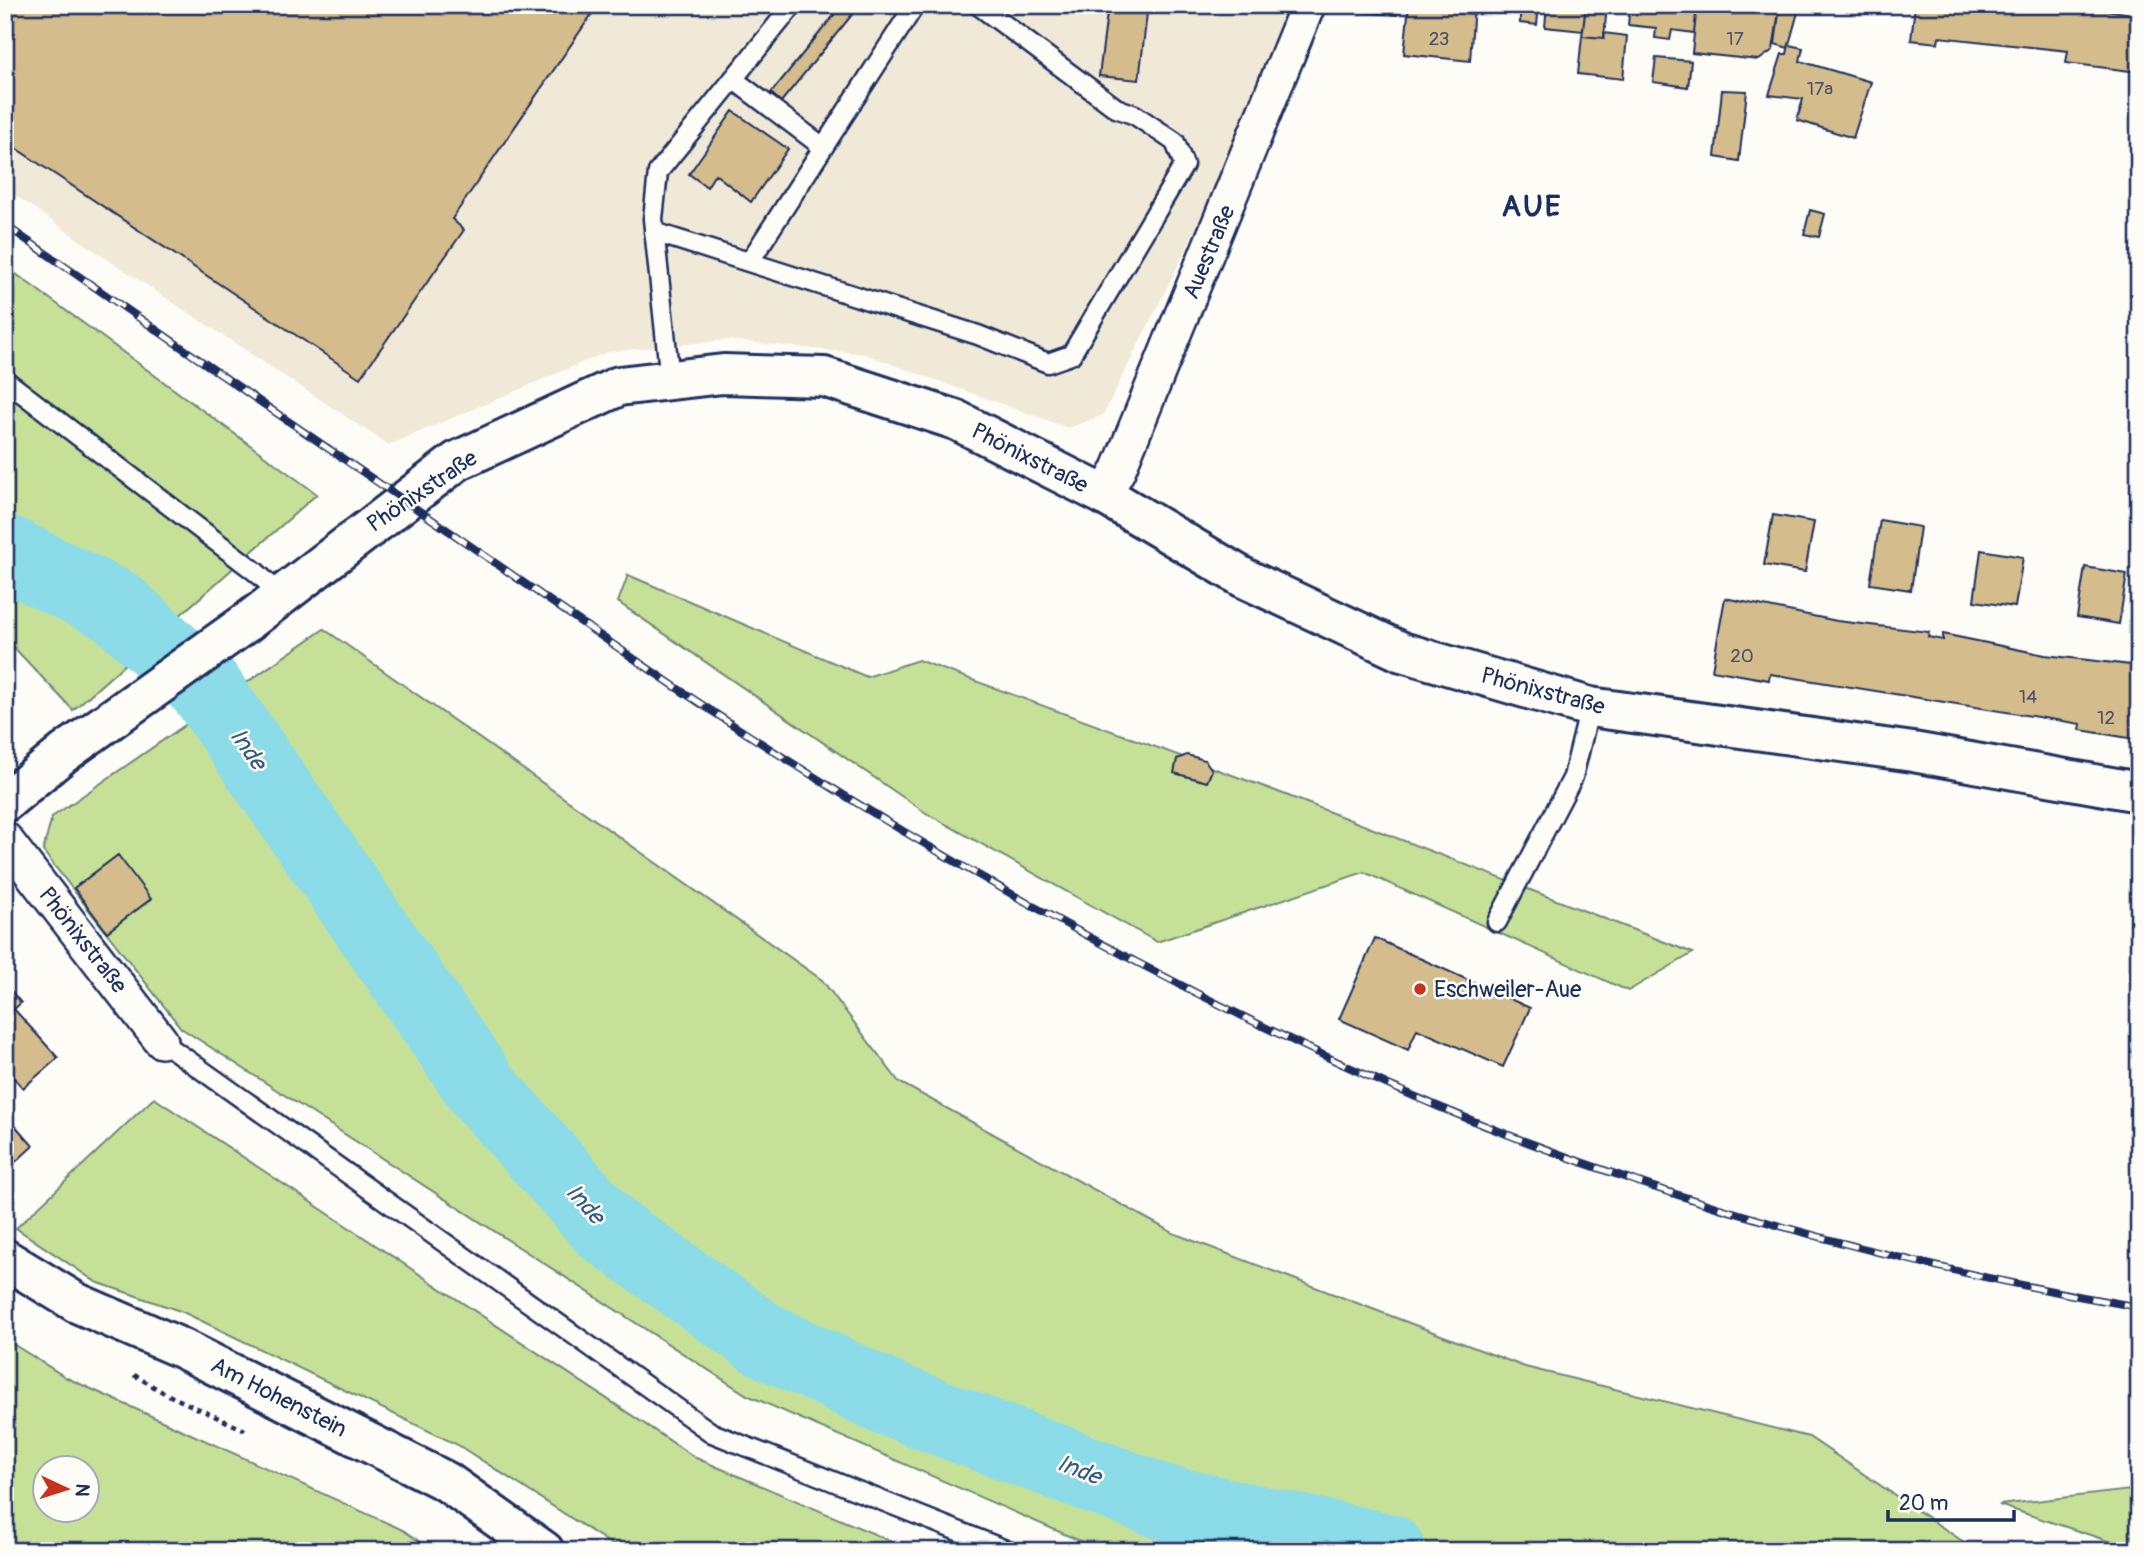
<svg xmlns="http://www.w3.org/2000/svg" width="2144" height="1556" viewBox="0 0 2144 1556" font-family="Pangolin,sans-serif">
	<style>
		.built { fill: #f1e9d7 }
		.green { fill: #c6e197; stroke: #70887a; stroke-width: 2; fill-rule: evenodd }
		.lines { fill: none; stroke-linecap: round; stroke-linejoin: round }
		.river { stroke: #8cdbe9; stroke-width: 75 }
		.building { fill: #d5bc8c; stroke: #1b2f5e; stroke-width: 2 }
		.service-casing { stroke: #1b2f5e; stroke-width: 23 }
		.minor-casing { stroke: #1b2f5e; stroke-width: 38 }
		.secondary-casing { stroke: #1b2f5e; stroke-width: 44 }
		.primary-casing { stroke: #1b2f5e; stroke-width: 44 }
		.path { stroke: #1b2f5e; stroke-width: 4.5; stroke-dasharray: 5 5; stroke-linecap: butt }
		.service { stroke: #fdfcf7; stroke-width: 18 }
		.minor { stroke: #fdfcf7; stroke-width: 33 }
		.secondary { stroke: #fdfcf7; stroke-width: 38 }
		.primary { stroke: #fdfcf7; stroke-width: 38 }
		.rail-casing { stroke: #1b2f5e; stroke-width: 8 }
		.rail { stroke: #fdfcf7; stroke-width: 5; stroke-dasharray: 16; stroke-linecap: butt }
		.poi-dot { fill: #c8321e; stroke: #fdfcf7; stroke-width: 2.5 }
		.labels { text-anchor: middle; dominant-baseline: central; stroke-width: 5; stroke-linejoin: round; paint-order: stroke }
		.number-label { font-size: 19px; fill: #4a526a }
		.street-label { font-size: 23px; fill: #1b2f5e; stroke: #fdfcf7 }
		.poi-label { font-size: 23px; fill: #1b2f5e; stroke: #fdfcf7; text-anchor: start }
		.water-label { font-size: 24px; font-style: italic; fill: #375a81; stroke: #fdfcf7 }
		.district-label { font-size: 30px; font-weight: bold; letter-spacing: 2px; fill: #1b2f5e; stroke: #fdfcf7 }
	</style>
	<rect width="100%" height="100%" fill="#fdfcf7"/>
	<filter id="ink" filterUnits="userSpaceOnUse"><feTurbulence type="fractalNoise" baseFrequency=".0143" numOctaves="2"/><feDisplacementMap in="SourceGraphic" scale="14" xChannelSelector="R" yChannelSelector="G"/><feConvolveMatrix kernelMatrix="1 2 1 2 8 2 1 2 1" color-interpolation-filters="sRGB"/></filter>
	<g filter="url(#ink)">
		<path class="built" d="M5,5H1290L1231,160L1103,415L1068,428L864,354L727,340L607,352L389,445L98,253L5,188Z"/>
		<path class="green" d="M5,266L317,494L73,710L5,638Z
			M628,575L867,677L918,660L1273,790L1693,953L1628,991L1364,872L1157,942L926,813L618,602Z
			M324,629L822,980L899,1082L1173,1233L1525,1367L1809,1437L1977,1551H1103L747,1395L181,1028L43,851L52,817Z
			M154,1098L696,1458L914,1551H622L458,1445L183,1312L96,1282L16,1228Z
			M5,1339L67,1378L403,1530L433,1551H5ZM88,1468V1510H46V1468Z
			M2139,1489V1551L1999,1505Z"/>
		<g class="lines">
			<path class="river" d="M5,552L117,607L205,687L483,1090L606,1228L761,1338L890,1399L1163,1502L1388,1551"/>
		</g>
		<path class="building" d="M5,5H598L452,219L464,230L360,378L5,141Z
			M842,5H860L781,102L771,93Z
			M1108,5H1148L1139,80L1099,76Z
			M1341,5H1398L1397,15L1339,10Z
			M1409,5H1474L1470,61L1404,54Z
			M1474,5H1539L1537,25L1520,23V13L1473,8Z
			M1547,5H1586L1583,31L1545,27Z
			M1586,5H1607L1604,38L1582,36Z
			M1630,5H1697L1694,33L1672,30L1670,40L1655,38L1656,28L1628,25Z
			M1697,5H1780L1773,50L1759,60L1692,53Z
			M1780,5H1800L1788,48L1775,44Z
			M1915,5H2073L2139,15V72L2066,63L2068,51L1939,37L1938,43L1911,40Z
			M1604,33L1627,36L1623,79L1578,74L1582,36L1604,38Z
			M1789,45L1803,48L1800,61L1871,82L1853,138L1797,120L1803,99L1769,95L1782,54H1787Z
			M1656,58L1691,61L1688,87L1653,82Z
			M1722,90L1747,91L1739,161L1715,157Z
			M733,111L788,149L751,202L715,174L707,187L689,174Z
			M1810,210L1825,214L1819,237L1804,234Z
			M1773,515L1814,522L1805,572L1764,565Z
			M1880,520L1920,527L1911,590L1870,584Z
			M1981,550L2023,557L2015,607L1974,601Z
			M2085,567L2127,574L2119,624L2077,617Z
			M1725,598L1837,621L1929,632L1928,637L1943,640V634L2045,655L2139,666L2135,739L2080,730L2081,724L1770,674L1769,680L1712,670Z
			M1187,755L1205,760L1212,770L1207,782L1174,773L1177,759Z
			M118,855L151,899L107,932L74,888Z
			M1375,938L1530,1008L1503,1067L1417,1029L1408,1050L1339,1019Z
			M5,984L21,1003L5,1017Z
			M14,1009L58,1058L23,1088L5,1068V1017Z
			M5,1114L33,1146L10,1167L5,1161Z"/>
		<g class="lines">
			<defs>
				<path id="service" d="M733,79L823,147
					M654,232L978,335L1048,363L1071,355L1184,165L1175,142L1135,115L1116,108L978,5
					M750,261L915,5
					M5,380L256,572L281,595
					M670,380L653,219L658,172L793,5
					M1497,922L1573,777L1590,707
					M161,1041L712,1433L1008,1551"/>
				<path id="minor" d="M1104,495L1118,471L1308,5
					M5,839L161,1041"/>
				<path id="secondary" d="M5,802L64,753L246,623L457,461L619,386L723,374L824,377L956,420L1104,495L1244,578L1402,652L1590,707L1913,752L2139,792"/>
				<path id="primary" d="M5,1259L77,1303L181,1348L447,1482L544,1551"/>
			</defs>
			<use href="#service" class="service-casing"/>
			<use href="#minor" class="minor-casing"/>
			<use href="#secondary" class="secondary-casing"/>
			<use href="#primary" class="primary-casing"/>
			<path class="path" d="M134,1375L166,1394L245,1430"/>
			<use href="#service" class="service"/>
			<use href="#minor" class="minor"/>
			<use href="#secondary" class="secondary"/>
			<use href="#primary" class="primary"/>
			<defs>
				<path id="rail" d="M5,225C138,317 271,410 405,501C502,567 598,635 695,700C900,836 1117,959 1340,1063C1593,1181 1864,1260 2139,1307"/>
			</defs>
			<use href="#rail" class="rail-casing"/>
			<use href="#rail" class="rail"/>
		</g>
	</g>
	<circle class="poi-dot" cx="1420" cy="989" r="7"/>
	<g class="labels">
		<g class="number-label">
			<text x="1439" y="39">23</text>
			<text x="1735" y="39">17</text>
			<text x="1820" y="89">17a</text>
			<text x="1742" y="656">20</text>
			<text x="2028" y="697">14</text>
			<text x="2106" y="718">12</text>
		</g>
		<g class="street-label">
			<text transform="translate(1209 252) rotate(-67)">Auestraße</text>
			<text transform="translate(1030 458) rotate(27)">Phönixstraße</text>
			<text transform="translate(422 491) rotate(-34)">Phönixstraße</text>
			<text transform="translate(1543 691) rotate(15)">Phönixstraße</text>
			<text transform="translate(83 940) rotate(52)">Phönixstraße</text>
			<text transform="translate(279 1397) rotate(27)">Am Hohenstein</text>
		</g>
		<g class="poi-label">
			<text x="1434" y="989">Eschweiler-Aue</text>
		</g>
		<g class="water-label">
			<text transform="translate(248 749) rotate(55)">Inde</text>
			<text transform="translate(585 1204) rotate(48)">Inde</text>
			<text transform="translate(1079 1470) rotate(21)">Inde</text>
		</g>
		<g class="district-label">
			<text x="1532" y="206">AUE</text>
		</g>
	</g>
	<rect width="2144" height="1556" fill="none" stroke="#fdfcf7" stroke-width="28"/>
	<rect x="14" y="14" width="2116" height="1528" fill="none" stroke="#1b2f5e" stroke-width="2.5" filter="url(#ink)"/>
	<g transform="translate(66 1489) rotate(94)"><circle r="33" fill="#fdfcf7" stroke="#a3aaba" stroke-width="2"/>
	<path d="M0-5L12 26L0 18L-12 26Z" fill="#c8321e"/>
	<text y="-10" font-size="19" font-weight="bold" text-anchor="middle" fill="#1b2f5e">N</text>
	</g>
	<path d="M1888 1510v10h126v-10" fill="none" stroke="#1b2f5e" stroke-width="3.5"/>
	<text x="1899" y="1510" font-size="21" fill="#1b2f5e" stroke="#fdfcf7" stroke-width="5" paint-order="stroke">20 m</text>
</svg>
